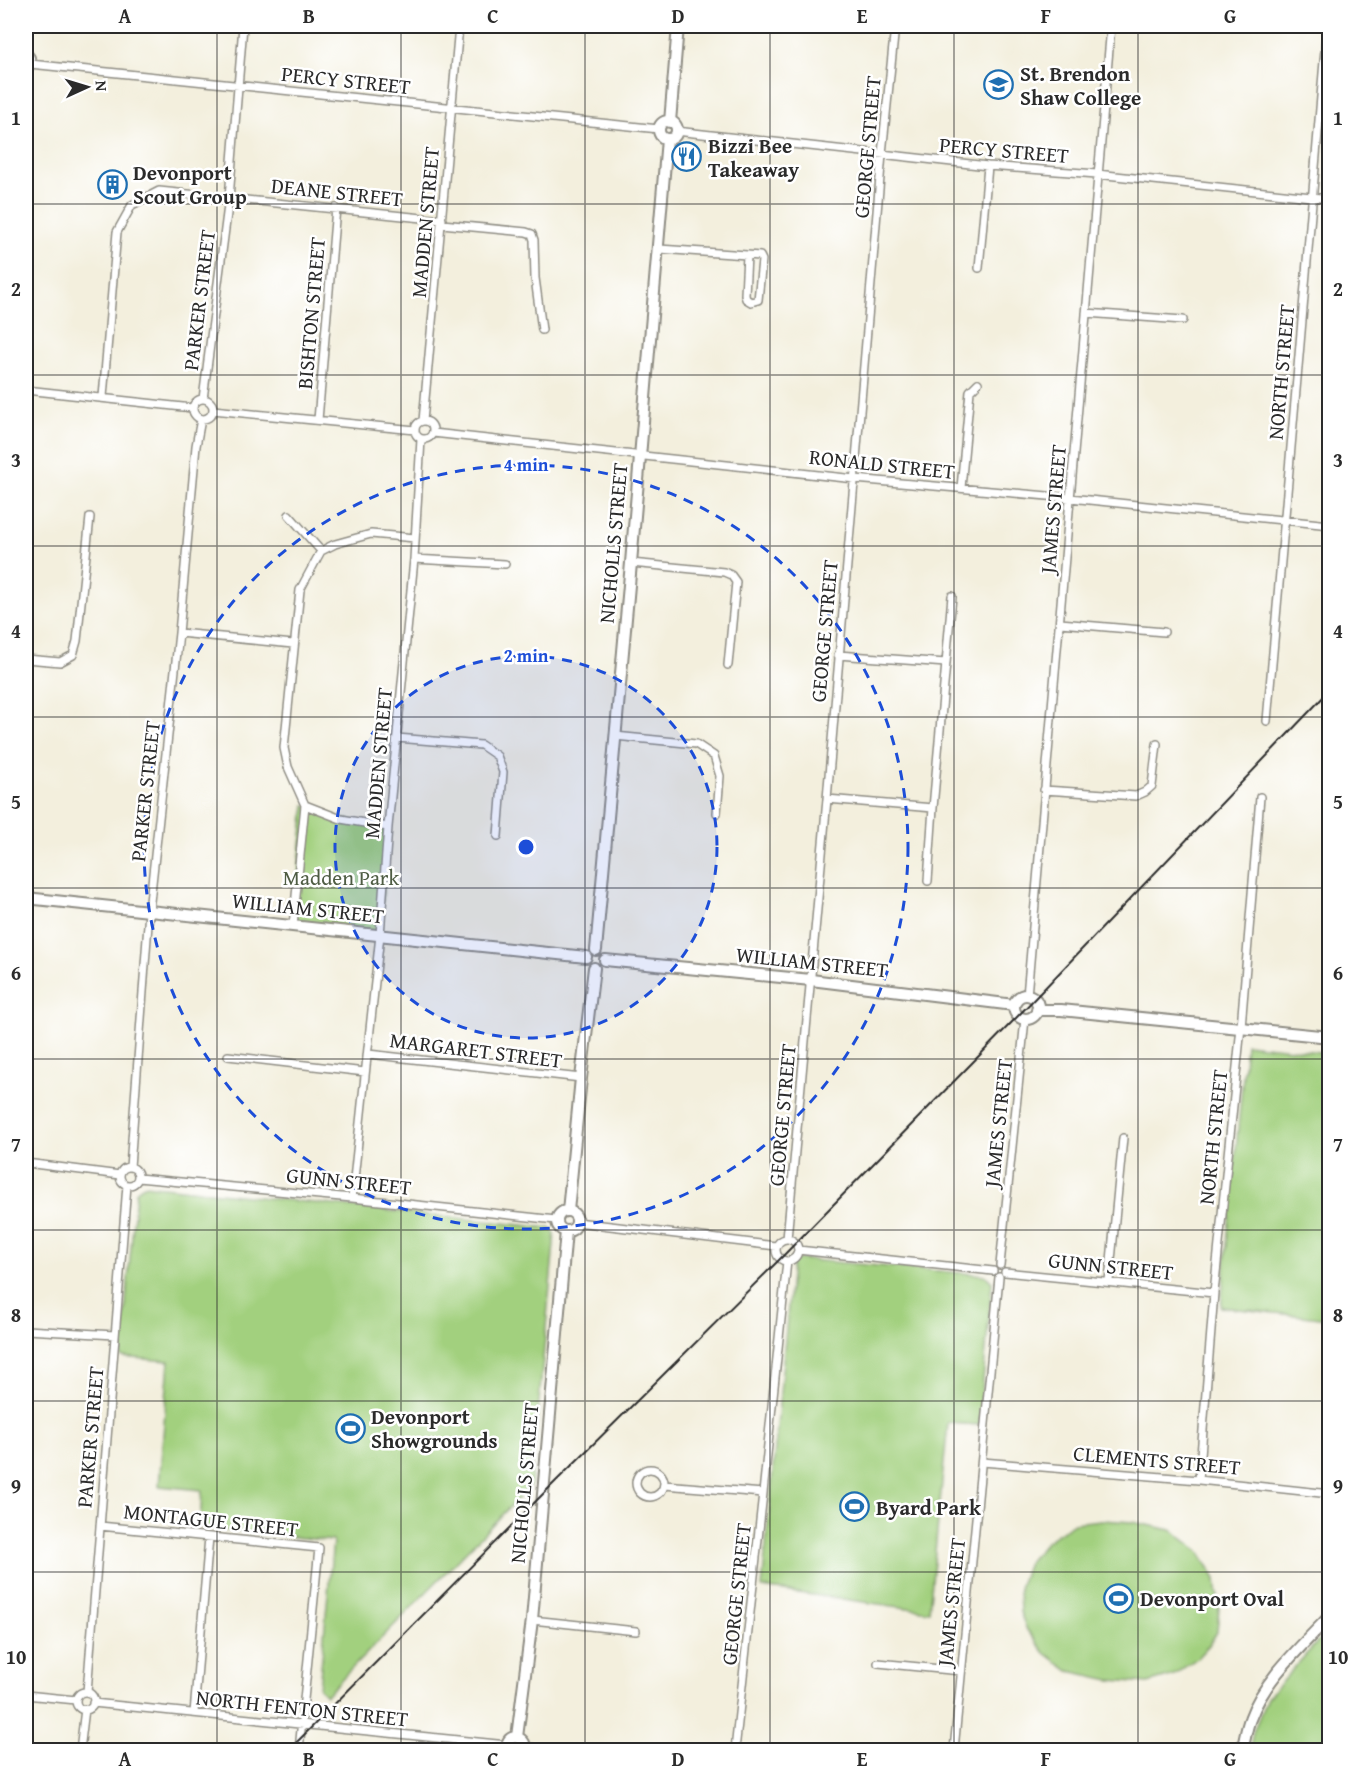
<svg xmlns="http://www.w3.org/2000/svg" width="1355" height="1776" viewBox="0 0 1355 1776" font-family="'Gentium Book Plus',serif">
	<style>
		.park { fill: #a2d07e; stroke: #667e54; stroke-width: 1.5 }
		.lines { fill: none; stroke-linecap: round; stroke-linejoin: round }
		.street-casing { stroke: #8f8d84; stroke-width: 10 }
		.secondary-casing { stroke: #8f8d84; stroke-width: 14 }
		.street { stroke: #fff; stroke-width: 7 }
		.secondary { stroke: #fff; stroke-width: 10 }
		.rail { stroke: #2b2b2b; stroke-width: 2 }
		.grid { fill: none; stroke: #2b2b2b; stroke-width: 1.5; stroke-opacity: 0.55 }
		.ring { fill: none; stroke: #1d4ed8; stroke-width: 3; stroke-dasharray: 10 8 }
		.labels { text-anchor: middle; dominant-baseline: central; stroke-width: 5; stroke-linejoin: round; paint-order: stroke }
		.poi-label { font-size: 21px; font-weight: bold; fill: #2b2b2b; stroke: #fff; text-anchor: start }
		.street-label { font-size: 21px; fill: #2b2b2b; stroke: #fff }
		.park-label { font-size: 21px; fill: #4f5d44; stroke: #fff }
		.centre { fill: #1d4ed8; stroke: #fff; stroke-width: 3 }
		.ring-label { font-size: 18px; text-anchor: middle; font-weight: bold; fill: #1d4ed8; stroke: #fff; stroke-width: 5; stroke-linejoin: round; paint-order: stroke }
		.neatline { fill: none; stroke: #2b2b2b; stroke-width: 2 }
		.grid-label { font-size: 20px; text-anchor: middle; font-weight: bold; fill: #2b2b2b }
	</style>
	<rect width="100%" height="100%" fill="#fff"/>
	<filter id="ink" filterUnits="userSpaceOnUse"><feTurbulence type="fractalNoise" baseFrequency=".0167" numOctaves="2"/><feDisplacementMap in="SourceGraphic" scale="12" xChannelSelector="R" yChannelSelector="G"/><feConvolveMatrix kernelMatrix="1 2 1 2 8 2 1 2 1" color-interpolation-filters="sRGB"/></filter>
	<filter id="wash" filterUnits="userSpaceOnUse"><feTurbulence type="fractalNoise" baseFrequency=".008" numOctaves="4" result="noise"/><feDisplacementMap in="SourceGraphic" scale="24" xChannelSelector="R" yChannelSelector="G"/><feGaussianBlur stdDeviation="1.35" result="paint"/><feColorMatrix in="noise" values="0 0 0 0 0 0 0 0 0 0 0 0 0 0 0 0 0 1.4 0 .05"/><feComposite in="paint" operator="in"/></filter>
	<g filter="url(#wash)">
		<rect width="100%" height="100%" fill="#f3efdd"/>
		<path class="park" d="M305,805L341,819L388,827L380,935L293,926Z
			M1246,1044L1329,1053V1319L1221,1307Z
			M144,1185L550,1228L555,1233L531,1485L326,1695L319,1688L333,1541L200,1528L202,1490L159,1486L169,1361L121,1357L136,1192L139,1188Z
			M798,1259L985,1275L992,1282L979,1425L948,1423L929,1611L762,1588L792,1264Z
			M1101,1520L1132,1522L1171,1530L1199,1551L1216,1579L1219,1607L1217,1632L1209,1645L1197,1658L1174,1675L1148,1683L1110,1680L1069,1671L1045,1653L1027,1630L1020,1612L1019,1588L1028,1563L1047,1541L1074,1523Z
			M1329,1629V1750H1250L1253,1732L1267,1698Z"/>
	</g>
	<g filter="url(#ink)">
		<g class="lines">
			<defs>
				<path id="street" d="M30,64L659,129
					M676,131L988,166L1097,174L1330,199
					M442,224L526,232L532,234L534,240L535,278L542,330
					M659,249L747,255L760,256L762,260L758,300L751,302L746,299L745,295L747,255
					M979,268L988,166
					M1086,313L1183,320
					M26,390L192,408
					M103,397L117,232L132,205L159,191L442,220
					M193 409a10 10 0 1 1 20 0a10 10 0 1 1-20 0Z
					M203,399L229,198L243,26
					M213,410L415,430
					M318,420L336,208
					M415 430a9 9 0 1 1 18 0a9 9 0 1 1-18 0Z
					M423,421L459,26
					M433,433L855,479L1070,498L1330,525
					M961,488L970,391L978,383
					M289,515L321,551
					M414,559L505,564
					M631,563L724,572L731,575L736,582L728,665
					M1060,623L1164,632
					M179,633L293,644
					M838,655L946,663
					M26,659L60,662L73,655L77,641L90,517
					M1267,721C1286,489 1309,258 1327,26
					M615,736L696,744L714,756L720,776L717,813
					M397,738L481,745L497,756L503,772L498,836
					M1044,790L1136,796L1145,792L1152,786L1157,744
					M827,799L933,808
					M388,827L341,819L305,805L288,767L284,748L300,590L321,551L335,544L371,534L415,538
					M928,881L933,808L952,596
					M293,926L305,805
					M1027,996L1111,26
					M368,1054L581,1078
					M228,1056L365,1072
					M26,1163L120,1175
					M120 1176a9 9 0 1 1 18 0a9 9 0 1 1-18 0Z
					M130,1167L149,911L179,633L196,446L201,419
					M138,1178L352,1198L556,1220
					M352,1198L380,935L388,827L414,559L421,439
					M577,1222L776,1246
					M787,1239L827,799L882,154L895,26
					M776 1250a11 11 0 1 1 22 0a11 11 0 1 1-22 0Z
					M798,1250L993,1271
					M1000,1265L1025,1019
					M1005,1272L1214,1293
					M1109,1281L1123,1138
					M26,1330L115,1335
					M982,1462L1199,1480L1330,1494
					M636 1483a14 14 0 1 1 28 0a14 14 0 1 1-28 0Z
					M1199,1480L1214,1293L1241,1027L1260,797
					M664,1485L763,1493
					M100,1526L319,1548L299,1750
					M532,1620L636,1631
					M878,1663L961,1671
					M87,1692L127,1185
					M76 1701a9 9 0 1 1 18 0a9 9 0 1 1-18 0Z
					M26,1695L76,1700
					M93,1703L507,1745
					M194,1713L209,1537
					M524,1747L557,1750
					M80,1750L85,1709
					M735,1750L763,1493L787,1261
					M954,1750L999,1277"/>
				<path id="secondary" d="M26,54L29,58L30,63L26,69
					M659 130a9 9 0 1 1 18 0a9 9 0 1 1-18 0Z
					M670,122L678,26
					M26,898L586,957
					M596,950L631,563L667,139
					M605,960L811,980L1014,1005
					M1014 1007a12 12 0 1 1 24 0a12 12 0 1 1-24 0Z
					M1037,1010H1061L1330,1037
					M557 1221a10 10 0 1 1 20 0a10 10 0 1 1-20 0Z
					M568,1211L581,1078L594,968
					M517,1737L532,1620L566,1231
					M508,1750C504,1738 517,1732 524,1743L523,1750
					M1242,1750C1245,1740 1246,1729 1250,1719C1265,1678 1301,1647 1330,1616"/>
			</defs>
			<use href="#street" class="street-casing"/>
			<use href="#secondary" class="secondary-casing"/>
			<use href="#street" class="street"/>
			<use href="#secondary" class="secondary"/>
			<path class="rail" d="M289,1750L543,1494L780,1259L1018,1016L1330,690"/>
		</g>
	</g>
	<path class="grid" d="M217,26V1750M401,26V1750M585,26V1750M770,26V1750M954,26V1750M1138,26V1750M26,204H1330M26,375H1330M26,546H1330M26,717H1330M26,888H1330M26,1059H1330M26,1230H1330M26,1401H1330M26,1572H1330"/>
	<circle cx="526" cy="847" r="191" fill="#1d4ed8" fill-opacity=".12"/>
	<g class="ring">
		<circle cx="526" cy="847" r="191"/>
		<circle cx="526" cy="847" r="382"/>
	</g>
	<defs>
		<symbol id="school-ring" viewBox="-11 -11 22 22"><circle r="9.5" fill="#fff" stroke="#1f6fb2" stroke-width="1.5"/><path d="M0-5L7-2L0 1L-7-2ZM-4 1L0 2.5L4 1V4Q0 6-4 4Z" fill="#1f6fb2"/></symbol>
		<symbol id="restaurant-ring" viewBox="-11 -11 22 22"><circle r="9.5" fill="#fff" stroke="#1f6fb2" stroke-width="1.5"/><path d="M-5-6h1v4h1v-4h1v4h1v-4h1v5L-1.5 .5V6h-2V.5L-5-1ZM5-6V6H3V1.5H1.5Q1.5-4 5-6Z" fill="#1f6fb2"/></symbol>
		<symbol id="building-ring" viewBox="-11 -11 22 22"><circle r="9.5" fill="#fff" stroke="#1f6fb2" stroke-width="1.5"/><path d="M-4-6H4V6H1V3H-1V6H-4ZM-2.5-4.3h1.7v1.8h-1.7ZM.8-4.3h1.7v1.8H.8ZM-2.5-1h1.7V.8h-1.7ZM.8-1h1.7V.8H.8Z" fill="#1f6fb2"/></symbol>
		<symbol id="stadium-ring" viewBox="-11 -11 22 22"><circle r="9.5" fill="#fff" stroke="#1f6fb2" stroke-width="1.5"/><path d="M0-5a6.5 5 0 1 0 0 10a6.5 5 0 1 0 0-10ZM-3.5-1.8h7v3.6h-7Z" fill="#1f6fb2"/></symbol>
	</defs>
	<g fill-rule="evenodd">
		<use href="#school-ring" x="982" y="68" width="33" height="33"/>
		<use href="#restaurant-ring" x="670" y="140" width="33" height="33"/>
		<use href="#building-ring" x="96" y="168" width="33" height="33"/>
		<use href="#stadium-ring" x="334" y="1412" width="33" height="33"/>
		<use href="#stadium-ring" x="838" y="1490" width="33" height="33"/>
		<use href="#stadium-ring" x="1102" y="1582" width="33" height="33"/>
	</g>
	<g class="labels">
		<g class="poi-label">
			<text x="1020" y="73">St. Brendon<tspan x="1020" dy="24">Shaw College</tspan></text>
			<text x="708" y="145">Bizzi Bee<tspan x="708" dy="24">Takeaway</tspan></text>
			<text x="133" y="172">Devonport<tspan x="133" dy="24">Scout Group</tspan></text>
			<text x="371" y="1416">Devonport<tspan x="371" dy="24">Showgrounds</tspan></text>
			<text x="876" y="1507">Byard Park</text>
			<text x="1140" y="1598">Devonport Oval</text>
		</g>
		<g class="street-label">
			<text transform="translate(346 80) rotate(6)">PERCY STREET</text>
			<text transform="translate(867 147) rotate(-85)">GEORGE STREET</text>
			<text transform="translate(1004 150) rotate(5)">PERCY STREET</text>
			<text transform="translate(337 192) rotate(6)">DEANE STREET</text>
			<text transform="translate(425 222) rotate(-85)">MADDEN STREET</text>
			<text transform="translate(199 300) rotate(-83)">PARKER STREET</text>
			<text transform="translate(311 313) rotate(-85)">BISHTON STREET</text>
			<text transform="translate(1281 372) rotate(-85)">NORTH STREET</text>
			<text transform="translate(882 464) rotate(6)">RONALD STREET</text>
			<text transform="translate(1053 509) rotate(-85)">JAMES STREET</text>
			<text transform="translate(613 543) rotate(-85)">NICHOLLS STREET</text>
			<text transform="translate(824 631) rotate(-85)">GEORGE STREET</text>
			<text transform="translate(378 763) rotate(-85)">MADDEN STREET</text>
			<text transform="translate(145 791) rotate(-84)">PARKER STREET</text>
			<text transform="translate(308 908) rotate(6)">WILLIAM STREET</text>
			<text transform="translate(812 962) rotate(6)">WILLIAM STREET</text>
			<text transform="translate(476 1050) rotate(7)">MARGARET STREET</text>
			<text transform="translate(782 1115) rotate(-85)">GEORGE STREET</text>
			<text transform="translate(998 1123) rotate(-84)">JAMES STREET</text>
			<text transform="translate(1213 1137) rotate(-84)">NORTH STREET</text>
			<text transform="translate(349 1181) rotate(6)">GUNN STREET</text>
			<text transform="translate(1111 1266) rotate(6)">GUNN STREET</text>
			<text transform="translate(90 1437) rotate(-85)">PARKER STREET</text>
			<text transform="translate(1157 1460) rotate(5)">CLEMENTS STREET</text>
			<text transform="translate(524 1483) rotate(-85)">NICHOLLS STREET</text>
			<text transform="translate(211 1520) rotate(6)">MONTAGUE STREET</text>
			<text transform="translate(736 1594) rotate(-84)">GEORGE STREET</text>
			<text transform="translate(951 1602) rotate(-84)">JAMES STREET</text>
			<text transform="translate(302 1708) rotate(6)">NORTH FENTON STREET</text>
		</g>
		<g class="park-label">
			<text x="341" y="877">Madden Park</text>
		</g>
	</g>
	<circle cx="526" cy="847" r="9" class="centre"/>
	<g class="ring-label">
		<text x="526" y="471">4 min</text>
		<text x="526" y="662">2 min</text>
	</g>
	<rect width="1355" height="1776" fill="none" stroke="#fff" stroke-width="66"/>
	<g transform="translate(87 87) rotate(86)" stroke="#ffffff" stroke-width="4.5" paint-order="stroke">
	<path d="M0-4.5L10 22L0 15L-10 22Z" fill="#2b2b2b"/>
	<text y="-9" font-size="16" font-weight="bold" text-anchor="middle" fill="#2b2b2b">N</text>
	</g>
	<rect x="33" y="33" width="1289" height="1710" class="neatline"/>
	<g class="grid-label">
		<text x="125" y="23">A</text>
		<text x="309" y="23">B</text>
		<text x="493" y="23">C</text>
		<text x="678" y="23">D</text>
		<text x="862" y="23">E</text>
		<text x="1046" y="23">F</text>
		<text x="1230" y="23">G</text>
		<text x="16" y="125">1</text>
		<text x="1338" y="125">1</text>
		<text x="16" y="296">2</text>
		<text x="1338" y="296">2</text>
		<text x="16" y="467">3</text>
		<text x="1338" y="467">3</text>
		<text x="16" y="638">4</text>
		<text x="1338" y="638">4</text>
		<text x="16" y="809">5</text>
		<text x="1338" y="809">5</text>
		<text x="16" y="980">6</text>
		<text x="1338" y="980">6</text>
		<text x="16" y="1151">7</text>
		<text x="1338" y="1151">7</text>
		<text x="16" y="1322">8</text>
		<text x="1338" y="1322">8</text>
		<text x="16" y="1493">9</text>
		<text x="1338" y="1493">9</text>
		<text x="16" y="1664">10</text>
		<text x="1338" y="1664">10</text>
		<text x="125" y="1766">A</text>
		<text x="309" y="1766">B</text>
		<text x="493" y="1766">C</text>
		<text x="678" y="1766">D</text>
		<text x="862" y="1766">E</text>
		<text x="1046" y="1766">F</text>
		<text x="1230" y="1766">G</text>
	</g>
</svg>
